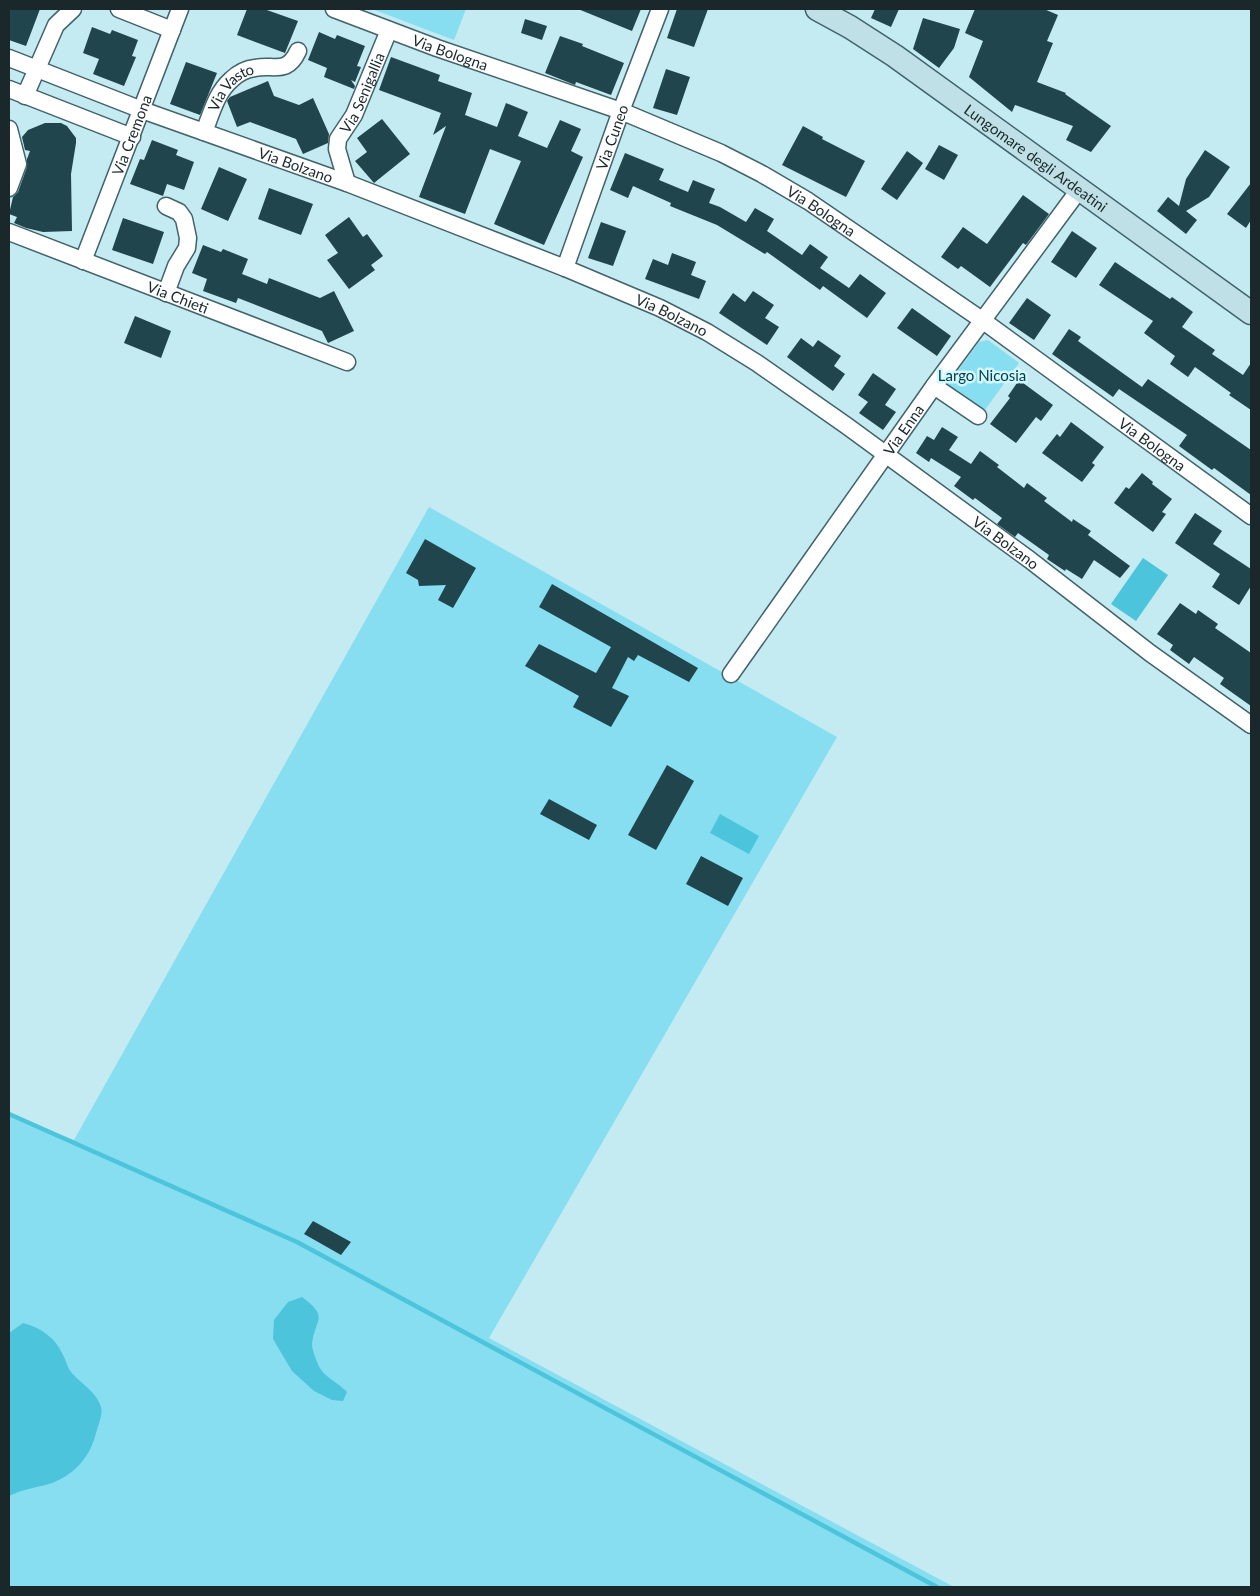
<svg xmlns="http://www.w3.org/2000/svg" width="1260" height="1596" viewBox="0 0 1260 1596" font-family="Lato,sans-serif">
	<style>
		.green { fill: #87def0 }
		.water { fill: #4cc4db }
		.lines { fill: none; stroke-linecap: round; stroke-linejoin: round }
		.stream { stroke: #4cc4db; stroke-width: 4.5 }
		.building { fill: #20454d }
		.street-casing { stroke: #41636a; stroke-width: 19 }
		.secondary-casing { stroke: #41636a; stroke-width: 25 }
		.street { stroke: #fff; stroke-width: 16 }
		.secondary { stroke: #bee0e6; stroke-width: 22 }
		.labels { text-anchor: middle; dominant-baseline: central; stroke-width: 5; stroke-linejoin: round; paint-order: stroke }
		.street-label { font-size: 15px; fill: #1a282b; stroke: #d1f7ff }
		.park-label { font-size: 15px; fill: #023c46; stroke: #d1f7ff }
	</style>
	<rect width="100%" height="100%" fill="#c4eaf2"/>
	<path class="green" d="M372,9H466L454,40Z
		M988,340L1019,363L982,414L945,388L979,342Z
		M429,507L837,737L489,1338L954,1587H9V1116L74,1140Z"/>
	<path class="water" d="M1143,558L1168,575L1136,621L1111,604Z
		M720,814L759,836L749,854L710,833Z
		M302,1297C330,1318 315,1318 312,1344C312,1349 315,1357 317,1362C323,1378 336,1380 347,1392L343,1401L332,1400L314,1391L292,1371L273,1339L274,1320L288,1302Z
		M23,1323C41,1328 55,1337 63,1355C66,1360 67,1367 71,1372C80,1383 97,1392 101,1407C103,1415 98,1425 96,1433C90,1458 73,1476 49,1484C34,1488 23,1489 9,1496V1333Z"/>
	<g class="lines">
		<path class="stream" d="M9,1114L297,1242L937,1587"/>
	</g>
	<path class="building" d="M9,9H40L26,46L9,40Z
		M247,9H264L298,21L285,53L237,35Z
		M578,9H641L632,31Z
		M677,9H708L694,47L667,38Z
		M875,9H899L891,27L871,18Z
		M975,9H1044L1058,15L1047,41L1053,43L1037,82L1066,93L1065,94L1111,126L1091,152L1066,140L1073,126L1015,105L1012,112L969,77L983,41L965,33Z
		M923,18L960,29L954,48L939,68L913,49Z
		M525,19L547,26L542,40L521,33Z
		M92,27L110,34L112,30L138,40L132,56L136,57L124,86L93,74L99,59L83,53Z
		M319,32L335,39L337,35L365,46L357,66L361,67L355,82L351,80L355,86L354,89L324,77L327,68L308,60Z
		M560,36L583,44L582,46L624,63L611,95L576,82L575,85L545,73Z
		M391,57L440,75L438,81L472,93L465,115L497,127L506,103L528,112L518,136L547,148L560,120L581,129L571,151L583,157L544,245L494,224L521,161L490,149L465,214L419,197L446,126L433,135L441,113L379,90Z
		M186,62L217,73L200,115L170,104Z
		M666,69L690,77L677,115L653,108Z
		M268,81L274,96L299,105L313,98L329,134L328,143L303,154L296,139L250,122L237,127L227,101L230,97Z
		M382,119L410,154L374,183L355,161L367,152L357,138Z
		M45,123H61L67,126L76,138V143L71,174L72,231L43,232L26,228L14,223L17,217L9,214L13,197L18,192L27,167V159L30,151L25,150L22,137L28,130Z
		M803,126L823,137L822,139L865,161L846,197L782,165Z
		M152,140L178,150L176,155L194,162L184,190L167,184L163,196L130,184L140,159L144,160Z
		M939,145L958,155L944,180L925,169Z
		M1205,150L1230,167L1209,197L1186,211L1197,220L1186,234L1157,211L1168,197L1179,206L1186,179Z
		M907,151L923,163L897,200L881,189Z
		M625,153L664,169L659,180L688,192L693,180L715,189L709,203L720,207L746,222L755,208L774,219L767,231L802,255L810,244L828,257L820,268L849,288L860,274L886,293L867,318L823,286L820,290L767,252L765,254L717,225L670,206L671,203L633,186L628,198L610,190Z
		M219,167L247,179L228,221L201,209Z
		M1251,183V220L1246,228L1227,214Z
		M269,188L313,204L301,235L258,219Z
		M1023,195L1049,214L1026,245L1023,243L990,287L961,266L958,269L941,257L963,227L987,244Z
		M349,217L363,237L367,234L383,256L371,265L375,270L349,289L327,260L338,253L325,235Z
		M123,218L164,232L153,264L112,250Z
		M601,222L626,231L613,266L588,258Z
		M1072,231L1097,248L1076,278L1051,262Z
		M203,245L221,252L223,249L248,259L242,274L267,284L269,278L320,298L334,291L354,331L328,343L322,331L238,298L236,303L203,291L207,279L192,273Z
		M672,253L696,262L691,275L706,281L699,299L645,279L653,259L668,265Z
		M1115,262L1170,299L1172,297L1193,312L1182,327L1215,350L1212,354L1243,375L1251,363V410L1229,395L1231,393L1195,367L1188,377L1170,364L1175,356L1144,333L1153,321L1099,285Z
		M753,291L774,305L765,318L779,327L767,345L719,313L733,293L745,302Z
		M1027,298L1051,315L1034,340L1009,323Z
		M912,308L951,336L937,356L897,328Z
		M135,316L171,331L161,358L124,343Z
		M1069,329L1081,337L1078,341L1142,387L1148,379L1251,450V495L1214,468L1212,470L1179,446L1187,435L1119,389L1113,397L1052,354Z
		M801,338L813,347L818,340L841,356L834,366L845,374L833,391L787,357Z
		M873,373L896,389L885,405L896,412L883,430L859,413L868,402L858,395Z
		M1019,380L1053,405L1041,421L1036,417L1016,443L990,424L1010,398L1008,396Z
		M1071,422L1104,447L1092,463L1095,465L1082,482L1042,453L1057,434L1060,437Z
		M942,427L958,437L949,450L971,464L980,451L999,465L997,467L1024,488L1027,483L1047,498L1044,501L1072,522L1073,519L1091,531L1088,535L1130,566L1120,578L1094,560L1082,579L1066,569L1065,571L1047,559L1049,555L1018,533L1015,537L997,524L1002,518L975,498L973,500L954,486L961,477L931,458L929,462L916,453L927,436L934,440Z
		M1142,473L1153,482L1152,484L1172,499L1162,512L1166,514L1153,532L1114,503L1126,487L1129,489Z
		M1195,513L1222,531L1213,544L1251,569V586L1239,605L1212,587L1220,574L1175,543Z
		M425,539L476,568L453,608L438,600L446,585L419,586L418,580L406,573Z
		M552,584L698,668L689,682L638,655L634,661L628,657L612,688L629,696L611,727L573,707L579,696L525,666L539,644L596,673L611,647L539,607Z
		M1180,603L1196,614L1198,610L1218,624L1215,628L1251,653V706L1220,684L1224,678L1194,657L1189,664L1170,650L1173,645L1157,634Z
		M667,765L694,781L656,850L628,835Z
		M549,799L597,825L589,840L540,814Z
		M701,856L743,878L728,906L686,884Z
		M313,1221L351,1242L341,1255L304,1234Z"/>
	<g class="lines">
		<defs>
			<g id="street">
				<path d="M119,9L172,30"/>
				<path id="s1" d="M334,9L437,48L621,111L721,153L762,174L808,201L982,320L1251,516"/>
				<path id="s2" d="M9,58L142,110L347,183L565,268L660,308L707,332L757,363L847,426L1030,560L1150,653L1251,725"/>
				<path d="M9,89L132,137"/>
				<path d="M25,96L56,25L73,9"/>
				<path d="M9,129L18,164L9,188"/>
				<path id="s3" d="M204,132C211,115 216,93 231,80C237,74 246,69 255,68C274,64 287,75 298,51"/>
				<path id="s4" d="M347,183L337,149L338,139L354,115L389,30"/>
				<path d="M166,206L179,212L184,219L188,238L187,248L176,266L166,293"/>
				<path id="s5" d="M9,232L347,362"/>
				<path id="s6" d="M83,261L180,9"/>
				<path id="s7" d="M565,268L621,111L660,9"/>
				<path d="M934,386L978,416"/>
				<path id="s8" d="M731,674L934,386L1079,190"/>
			</g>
			<g id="secondary">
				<path id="s9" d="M817,9L850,27L895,56L1251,313"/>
			</g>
		</defs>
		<use href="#street" class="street-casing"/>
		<use href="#secondary" class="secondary-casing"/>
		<use href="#street" class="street"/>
		<use href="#secondary" class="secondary"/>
	</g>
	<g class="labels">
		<g class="street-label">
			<text stroke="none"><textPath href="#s1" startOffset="124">Via Bologna</textPath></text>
			<text stroke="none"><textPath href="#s3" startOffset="54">Via Vasto</textPath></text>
			<text stroke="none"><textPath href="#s4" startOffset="98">Via Senigallia</textPath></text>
			<text stroke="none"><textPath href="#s6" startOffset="135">Via Cremona</textPath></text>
			<text stroke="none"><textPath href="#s7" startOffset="139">Via Cuneo</textPath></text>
			<text stroke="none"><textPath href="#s9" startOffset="265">Lungomare degli Ardeatini</textPath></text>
			<text stroke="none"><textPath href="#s2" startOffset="306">Via Bolzano</textPath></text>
			<text stroke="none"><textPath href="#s1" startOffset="529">Via Bologna</textPath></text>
			<text stroke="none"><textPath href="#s5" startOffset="181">Via Chieti</textPath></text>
			<text stroke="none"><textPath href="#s2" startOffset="711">Via Bolzano</textPath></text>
			<text stroke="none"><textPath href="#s8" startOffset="299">Via Enna</textPath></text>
			<text stroke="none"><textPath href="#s1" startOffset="934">Via Bologna</textPath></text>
			<text stroke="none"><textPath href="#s2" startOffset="1116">Via Bolzano</textPath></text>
		</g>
		<g class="park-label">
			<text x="982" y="375">Largo Nicosia</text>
		</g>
	</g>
	<rect width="1260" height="1596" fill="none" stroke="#1a282b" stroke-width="20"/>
</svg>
